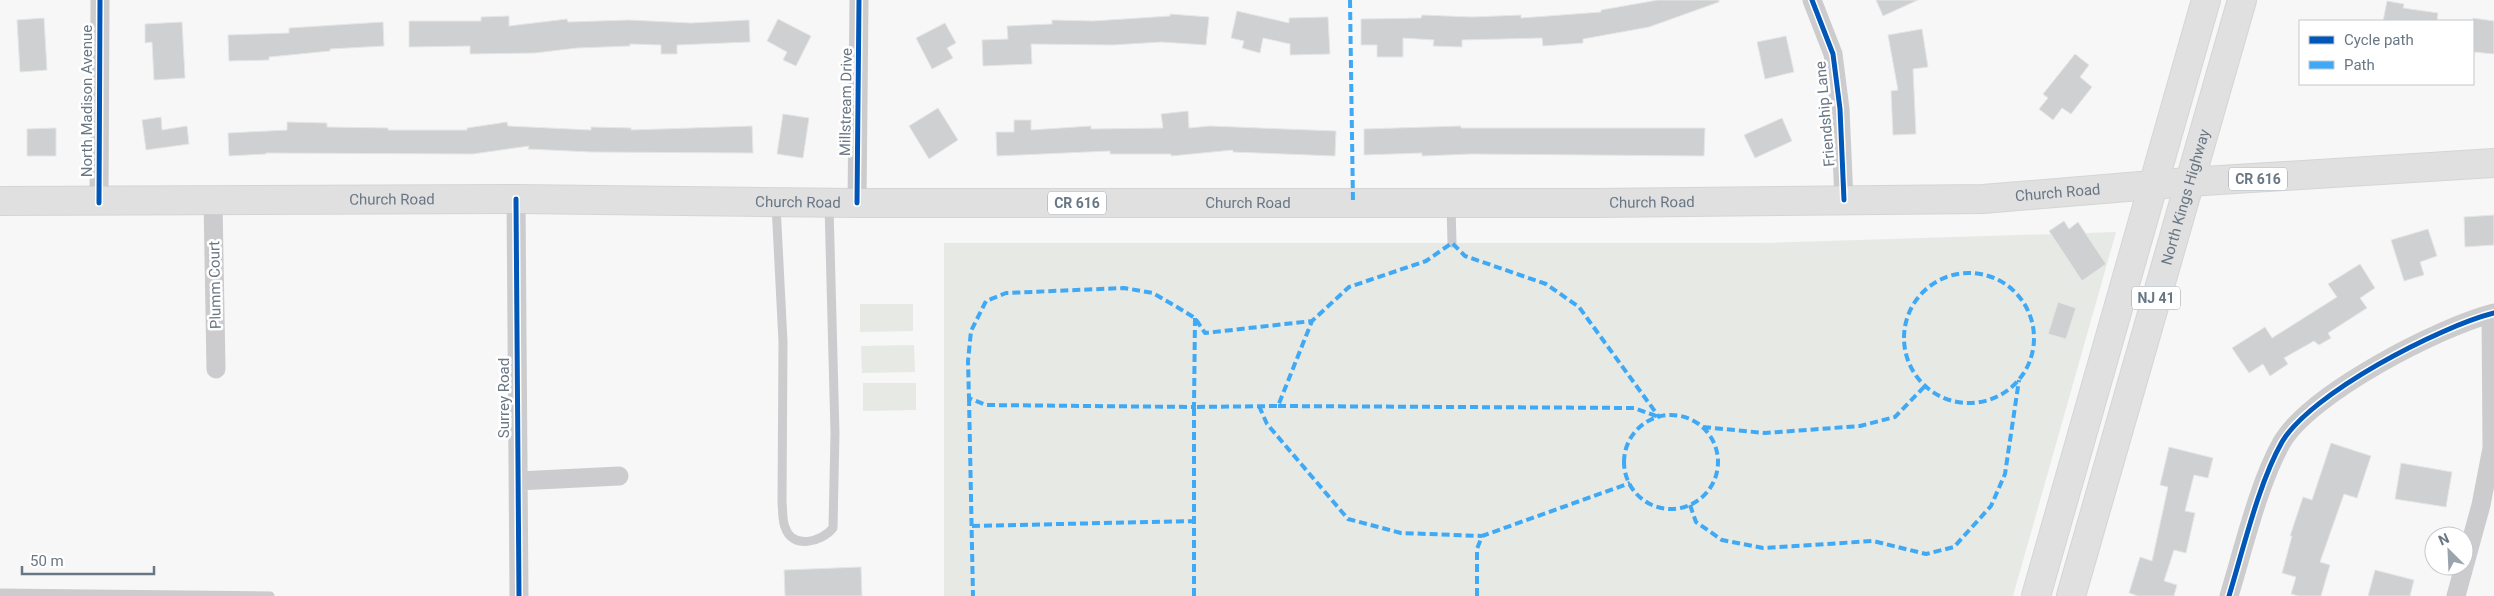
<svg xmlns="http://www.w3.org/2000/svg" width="2494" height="596" viewBox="0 0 2494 596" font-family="Roboto,sans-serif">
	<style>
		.green { fill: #e6e9e4 }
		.building { fill: #ced0d1; stroke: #e6e6e6 }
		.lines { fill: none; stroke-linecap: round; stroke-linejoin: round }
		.primary-casing { stroke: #d4d5d5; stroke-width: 30 }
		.lane { stroke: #ccccce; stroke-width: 9 }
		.street { stroke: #ccccce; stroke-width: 19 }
		.primary { stroke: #e0e0e1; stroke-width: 28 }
		.quiet { stroke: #3fa9f5; stroke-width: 4; stroke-dasharray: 8 4; stroke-linecap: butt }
		.cycleway-casing { stroke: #fff; stroke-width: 8 }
		.cycleway { stroke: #0057b8; stroke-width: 5 }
		.labels { text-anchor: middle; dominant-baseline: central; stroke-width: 5; stroke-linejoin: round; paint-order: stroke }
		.shield { fill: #fff; stroke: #96a0aa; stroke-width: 1 }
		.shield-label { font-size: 14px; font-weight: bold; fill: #697785 }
		.street-label { font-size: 15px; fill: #697785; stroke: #fff }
	</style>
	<rect width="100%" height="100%" fill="#f7f7f7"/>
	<path class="green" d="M2116,232L2013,596H944V243H1766Z
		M860,304H913V331L860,332Z
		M914,345L915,372L862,373L861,346Z
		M863,383H916V410L863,411Z"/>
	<path class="building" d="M1658,0H1719V2L1649,27L1583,39V43L1543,46L1542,38L1462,40V47L1433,46L1434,40L1403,38V57H1377V45H1361V19L1421,18L1422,15L1472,17L1521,15V18L1601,12V10Z
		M1876,0H1918L1883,16Z
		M2387,1L2404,4L2403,8L2438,13L2437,21H2383Z
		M1237,11L1289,23V18L1328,17L1330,54L1290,55V44L1263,38L1260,53L1242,48L1244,41L1231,38Z
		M1170,14L1209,17L1206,45L1161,42L1113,45L1031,44L1032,64L983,66L982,40L1008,39L1007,26L1052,24V20L1093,21L1170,16Z
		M509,16V26L567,19L568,22L629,20L691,23L749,20L750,42L677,45V54H661V45L630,44V46L577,48L535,53L470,54V46L409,47V21H481V17Z
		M44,18L47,70L20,72L17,20Z
		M2473,18L2494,21V54L2473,52Z
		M778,19L811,36L796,66L783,60L787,52L767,41Z
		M182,22L185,78L154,80L152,42L145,43V24Z
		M383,22L384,46L330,49V51L269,57V60L229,61L228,35L289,33V28Z
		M945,23L956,43L947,48L953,58L932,69L916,38Z
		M1922,29L1928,67L1913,69L1916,134L1893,135L1891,91L1898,90L1888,35Z
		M1786,36L1794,72L1765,79L1757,42Z
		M2075,54L2089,65L2080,77L2092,87L2071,114L2062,108L2053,120L2039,109L2048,98L2043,94Z
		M938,108L958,140L929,159L909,126Z
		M1188,111L1189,128L1210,126L1336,131L1335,156L1233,152V150L1171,156V154H1110V151L997,156L996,132H1014V120H1031V130L1091,126V129L1163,128L1161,114Z
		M783,114L809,118L803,158L777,154Z
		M161,117L162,130L187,126L189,144L146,150L142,120Z
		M1782,118L1792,141L1755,158L1744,135Z
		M287,122L327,123V127L388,128V130H467V128L507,122L508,126L591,130V127L631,128V130L752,126L753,153L591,152L528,149L529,146L473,154L266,153V154L229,156L228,133L287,130Z
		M1461,126V128H1705L1704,156L1471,154L1422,156V153L1364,155V129Z
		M56,128V156H27V129Z
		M2494,215V245L2465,247L2464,217Z
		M2064,221L2069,229L2078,222L2106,264L2082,281L2049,231Z
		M2428,229L2437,256L2420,262L2424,275L2404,281L2391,240Z
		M2360,264L2375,288L2360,298L2367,308L2328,333L2331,338L2319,345L2314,341L2284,358L2288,364L2270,376L2263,364L2249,373L2232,348L2265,327L2272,338L2337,297L2328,284Z
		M2058,302L2076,308L2066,339L2048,334Z
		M2331,443L2371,456L2357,498L2344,494L2320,562L2330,565L2321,596H2299L2291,594L2296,577L2282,573L2292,536H2290L2303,497L2312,500Z
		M2169,447L2213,458L2208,478L2194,475L2185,511L2195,513L2186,553L2174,550L2164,581L2177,585L2174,596H2138L2129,593L2140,557L2152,561L2168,487L2160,485Z
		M2401,463L2452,472L2446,507L2395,499Z
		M861,567L862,596H785L784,570Z
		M2375,570L2414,580L2410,596H2368Z"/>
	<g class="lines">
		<defs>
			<g id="primary">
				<path id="s1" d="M0,201L516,199L857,203H1596L1983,199L2188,182L2494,163"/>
				<path d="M2036,596L2206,0"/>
				<path id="s2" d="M2071,596L2242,0"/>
			</g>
		</defs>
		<use href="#primary" class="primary-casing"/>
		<path class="lane" d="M776,205L783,342L782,503C783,510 782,520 785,527C792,550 822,542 833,528L835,433L829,206
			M1451,206L1452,243
			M0,593L270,596"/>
		<path class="street" d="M1812,0L1833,54L1840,109L1844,200
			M516,199L519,596
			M213,201L216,369
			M99,203L100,0
			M857,203L859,0
			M518,481L619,476
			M2229,596C2243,550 2259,482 2282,442C2311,393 2439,327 2494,313
			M2456,596L2481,505L2492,448L2491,314"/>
		<use href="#primary" class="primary"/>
		<path class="quiet" d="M1350,0L1353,203
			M1904 338a65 65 0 1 1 130 0a65 65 0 1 1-130 0Z
			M1195,318L1194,407L986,405L969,398L968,361L971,331L986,301L1006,293L1124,288L1153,293L1177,307L1195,318L1205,333L1312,321L1349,287L1426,261L1452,243L1465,256L1546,284L1579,307L1659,417
			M969,398L973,596
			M1259,406L1267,424L1348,519L1401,533L1482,536
			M1278,406L1634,408L1659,417
			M1624 462a47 47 0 1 1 94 0a47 47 0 1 1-94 0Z
			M1703,427L1765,433L1860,426L1895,417L1925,386
			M1690,505L1696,522L1722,540L1763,548L1873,541L1926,554L1954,547L1991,506L2005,474L2019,380
			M972,526L1194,521
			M1194,596V407L1278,406L1312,321
			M1477,596V549L1482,536L1630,483"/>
		<defs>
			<path id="cycleway" d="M1812,0L1833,54L1840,109L1844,200
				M516,199L519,596
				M99,203L100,0
				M857,203L859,0
				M2229,596C2243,550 2259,482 2282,442C2311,393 2439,327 2494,313"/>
		</defs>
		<use href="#cycleway" class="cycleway-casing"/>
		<use href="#cycleway" class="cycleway"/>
	</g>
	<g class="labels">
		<g class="shield">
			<rect x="2229" y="167.5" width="58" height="23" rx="4"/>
			<rect x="1048" y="191.5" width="58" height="23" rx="4"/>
			<rect x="2132" y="286.5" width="48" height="23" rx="4"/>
		</g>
		<g class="shield-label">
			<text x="2258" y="179">CR 616</text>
			<text x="1077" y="203">CR 616</text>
			<text x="2156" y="298">NJ 41</text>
		</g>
		<g class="street-label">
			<text transform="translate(87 101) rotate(-90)">North Madison Avenue</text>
			<text transform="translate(846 102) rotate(-89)">Millstream Drive</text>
			<text transform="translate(1825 114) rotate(-95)">Friendship Lane</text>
			<text stroke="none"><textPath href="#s1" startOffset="2058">Church Road</textPath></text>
			<text stroke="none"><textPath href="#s2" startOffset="415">North Kings Highway</textPath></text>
			<text stroke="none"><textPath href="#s1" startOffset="392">Church Road</textPath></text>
			<text stroke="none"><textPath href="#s1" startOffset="798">Church Road</textPath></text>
			<text stroke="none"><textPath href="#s1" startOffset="1248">Church Road</textPath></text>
			<text stroke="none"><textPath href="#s1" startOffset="1652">Church Road</textPath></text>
			<text transform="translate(215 285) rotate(-91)">Plumm Court</text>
			<text transform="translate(504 398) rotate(-90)">Surrey Road</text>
		</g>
	</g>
	<rect x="2299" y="20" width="175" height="65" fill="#ffffff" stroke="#c3c9ce"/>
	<rect x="2309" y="36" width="25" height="8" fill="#0057b8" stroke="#c3c9ce"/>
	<text x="2344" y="45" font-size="15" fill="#697785">Cycle path</text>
	<rect x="2309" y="61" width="25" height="8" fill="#3fa9f5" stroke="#c3c9ce"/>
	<text x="2344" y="70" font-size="15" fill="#697785">Path</text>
	<g transform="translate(2449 551) rotate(336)"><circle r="24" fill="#ffffff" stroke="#c3c9ce"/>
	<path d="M0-4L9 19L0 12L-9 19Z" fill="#9ba4ad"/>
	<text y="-8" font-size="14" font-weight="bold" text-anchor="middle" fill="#697785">N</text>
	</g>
	<path d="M22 566v8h132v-8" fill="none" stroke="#697785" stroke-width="2.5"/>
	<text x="30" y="566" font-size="15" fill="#697785" stroke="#ffffff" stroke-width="4" paint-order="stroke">50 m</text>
</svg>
